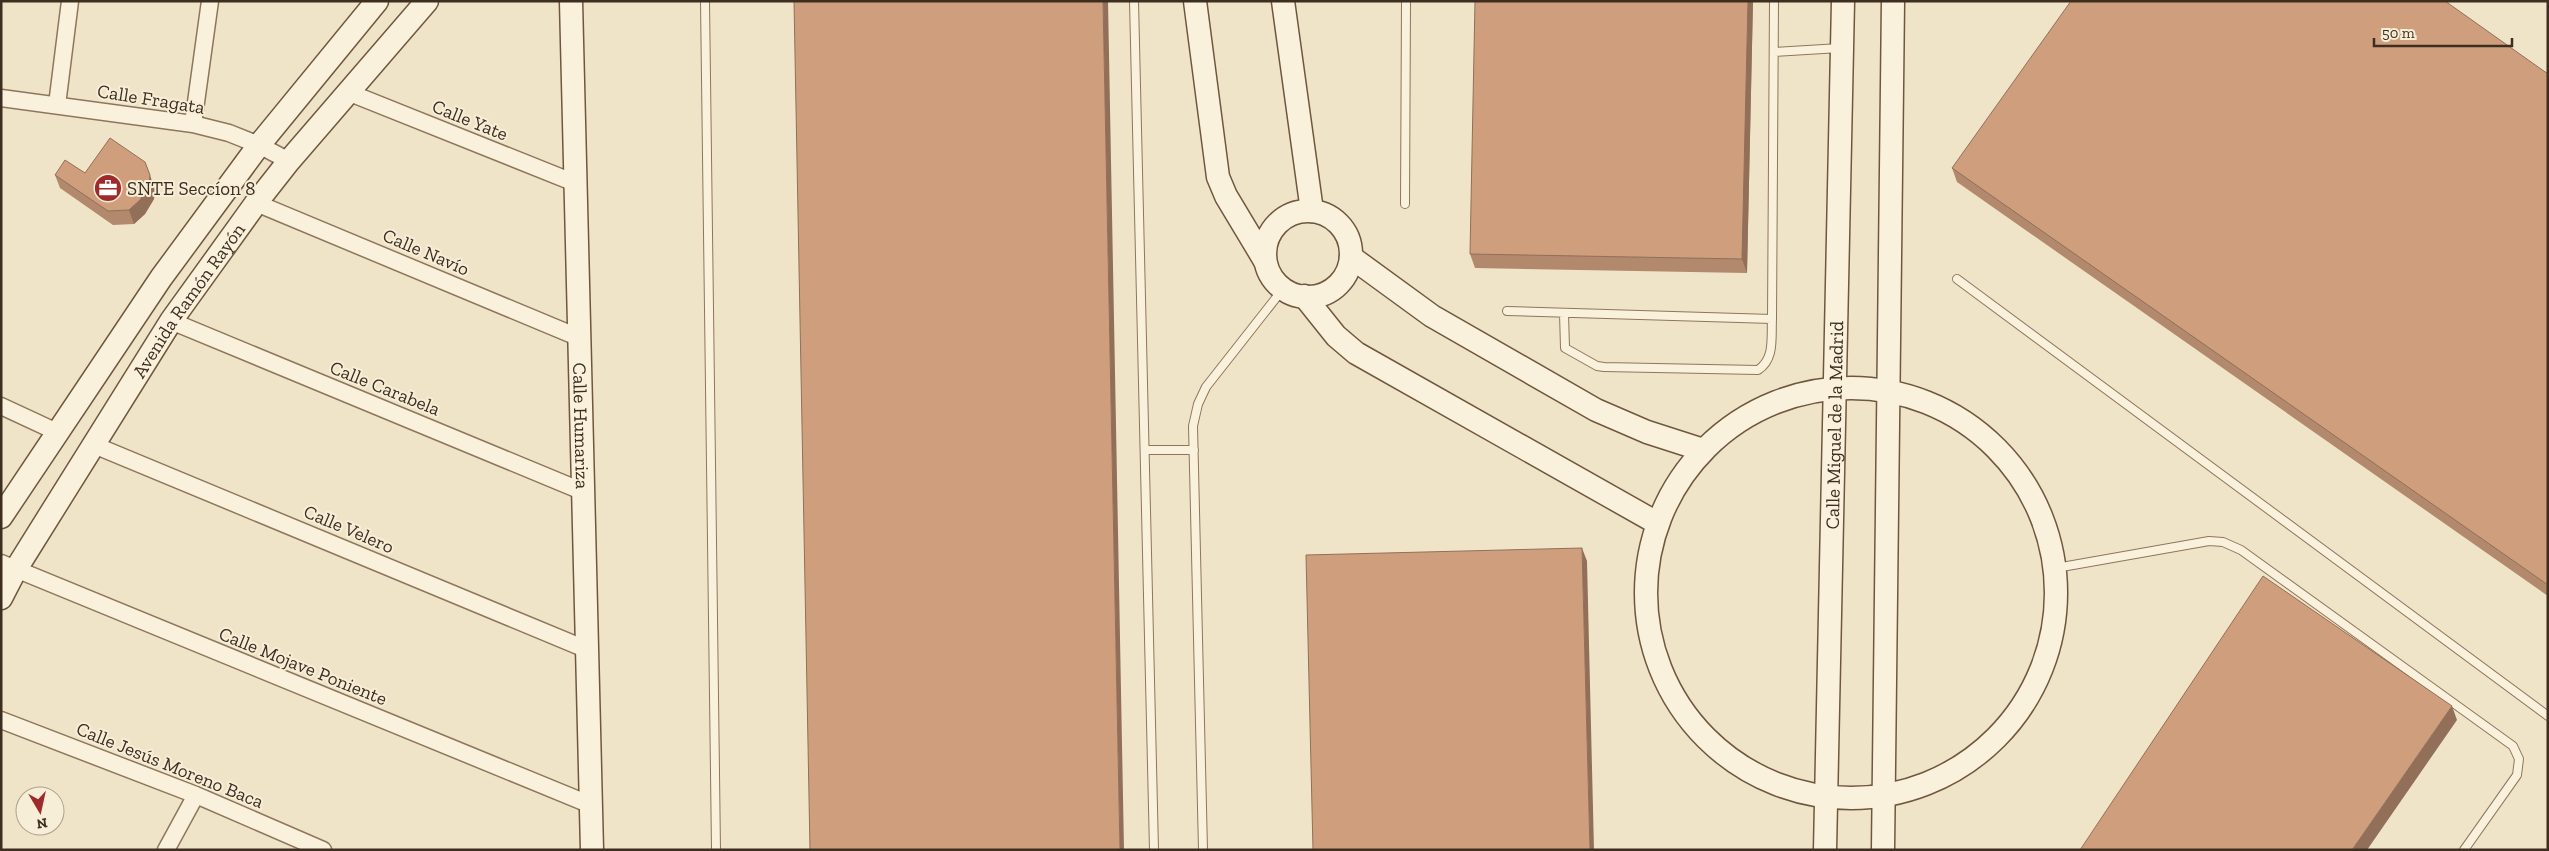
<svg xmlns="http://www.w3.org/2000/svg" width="2549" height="851" viewBox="0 0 2549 851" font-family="'Zilla Slab',serif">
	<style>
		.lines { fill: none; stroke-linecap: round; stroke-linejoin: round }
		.lane-casing { stroke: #8d765c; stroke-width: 10 }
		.street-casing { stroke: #8d765c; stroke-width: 19 }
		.secondary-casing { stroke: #6f573f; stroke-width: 25 }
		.lane { stroke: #faf1dc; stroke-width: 8 }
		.street { stroke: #faf1dc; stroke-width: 16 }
		.secondary { stroke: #faf1dc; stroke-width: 22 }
		.wall { fill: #b2896c }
		.shaded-wall { fill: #916f58 }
		.building { fill: #cf9f7d; stroke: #916f58 }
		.labels { text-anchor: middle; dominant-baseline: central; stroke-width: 4; stroke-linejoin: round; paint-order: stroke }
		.street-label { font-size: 19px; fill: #3d2e20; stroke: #f7eed8 }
		.poi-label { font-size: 19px; fill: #3d2e20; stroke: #f7eed8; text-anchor: start }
	</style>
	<rect width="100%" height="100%" fill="#f0e4c8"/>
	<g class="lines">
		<defs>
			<path id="lane" d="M705,1L716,850
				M1134,1L1154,850
				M1774,52L1840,48
				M1405,204L1406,1
				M1957,279L2548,716
				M1507,311L1772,319
				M1564,313L1565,348L1597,366L1604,367L1758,370C1775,359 1771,338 1772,319L1774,1
				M1145,450H1194
				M2056,568L2209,541L2223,542L2241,550L2513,746L2519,759L2517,775L2464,850
				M1203,850L1193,426L1198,404L1206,387L1283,289"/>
			<path id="street" d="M350,93L575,183
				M1,98L193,124L229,133L259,145L289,161
				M57,105L70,1
				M193,124L210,1
				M256,203L580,338
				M171,321L584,492
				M1,406L57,432
				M94,445L588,650
				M1,563L591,805
				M1,720L196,795L323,850
				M166,850L196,795"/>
			<g id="secondary">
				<path id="s1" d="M571,1L592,850"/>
				<path d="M1195,1L1218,177L1226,196L1265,261"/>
				<path d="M1283,1L1312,211"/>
				<circle cx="1308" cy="254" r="43"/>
				<path d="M1351,257L1432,316L1596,410L1647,432L1703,450"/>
				<path d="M1304,296L1336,336L1356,353L1657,523"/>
				<circle cx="1851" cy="593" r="205"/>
				<path d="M1,517L161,278L259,145L377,1"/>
				<path id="s2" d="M1,598L16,569L171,321L256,203L289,161L427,1"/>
				<path id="s3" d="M1825,850L1843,1"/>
				<path d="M1883,850L1893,1"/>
			</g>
		</defs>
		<use href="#lane" class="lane-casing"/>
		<use href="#street" class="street-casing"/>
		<use href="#secondary" class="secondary-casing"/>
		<use href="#lane" class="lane"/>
		<use href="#street" class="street"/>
		<use href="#secondary" class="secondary"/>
	</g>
	<path class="wall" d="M1753,1L1747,273L1475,268L1470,254Z
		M2548,74V596L1957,182L1952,168Z
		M85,173L155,189L154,199L145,214L134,224L113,225L60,188L55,175Z"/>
	<path class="shaded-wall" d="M1103,1H1108L1124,850H1120Z
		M1748,1H1753L1747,273L1742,259Z
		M145,162L155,189L154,199L145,214L134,224L129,210Z
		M1582,548L1587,561L1594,850H1590Z
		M2452,706L2457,720L2367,850H2352Z"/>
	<path class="building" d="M794,1H1103L1120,850H810Z
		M1475,1H1748L1742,259L1470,254Z
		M2071,1H2445L2548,74V585L1952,168Z
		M110,138L145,162L150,175L149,185L140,200L129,210L108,211L55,175L65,160L85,173Z
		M1582,548L1590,850H1313L1306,555Z
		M2263,576L2452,706L2352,850H2080Z"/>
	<defs>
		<symbol id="office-disc" viewBox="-11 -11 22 22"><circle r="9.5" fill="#9e2a2b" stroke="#f7eed8"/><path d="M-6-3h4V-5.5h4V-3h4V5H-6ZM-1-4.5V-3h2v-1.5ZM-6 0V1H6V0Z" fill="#fff"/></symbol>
	</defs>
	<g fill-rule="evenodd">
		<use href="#office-disc" x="92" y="172" width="32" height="32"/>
	</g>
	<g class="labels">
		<g class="street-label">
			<text transform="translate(151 99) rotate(9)">Calle Fragata</text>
			<text transform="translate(470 120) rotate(22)">Calle Yate</text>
			<text transform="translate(426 252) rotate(23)">Calle Navío</text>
			<text stroke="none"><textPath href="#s2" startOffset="352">Avenida Ramón Rayón</textPath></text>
			<text transform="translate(385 388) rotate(22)">Calle Carabela</text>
			<text stroke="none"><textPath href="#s1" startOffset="425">Calle Humariza</textPath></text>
			<text stroke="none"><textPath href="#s3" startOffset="425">Calle Miguel de la Madrid</textPath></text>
			<text transform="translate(349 529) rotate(23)">Calle Velero</text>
			<text transform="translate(303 666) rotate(22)">Calle Mojave Poniente</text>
			<text transform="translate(170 765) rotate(22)">Calle Jesús Moreno Baca</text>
		</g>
		<g class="poi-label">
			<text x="127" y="188">SNTE Seccíon 8</text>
		</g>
	</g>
	<rect width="2549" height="851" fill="none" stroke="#3d2e20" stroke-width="5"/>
	<g transform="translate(40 811) rotate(171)"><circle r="24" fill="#f7eed8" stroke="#ada18e"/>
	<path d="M0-4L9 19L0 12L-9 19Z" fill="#9e2a2b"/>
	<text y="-8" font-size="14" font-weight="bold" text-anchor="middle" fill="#3d2e20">N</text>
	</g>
	<path d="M2374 38v8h138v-8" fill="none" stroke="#3d2e20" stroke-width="2.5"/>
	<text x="2382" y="38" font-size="15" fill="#3d2e20" stroke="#f7eed8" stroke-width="4" paint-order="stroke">50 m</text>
</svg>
